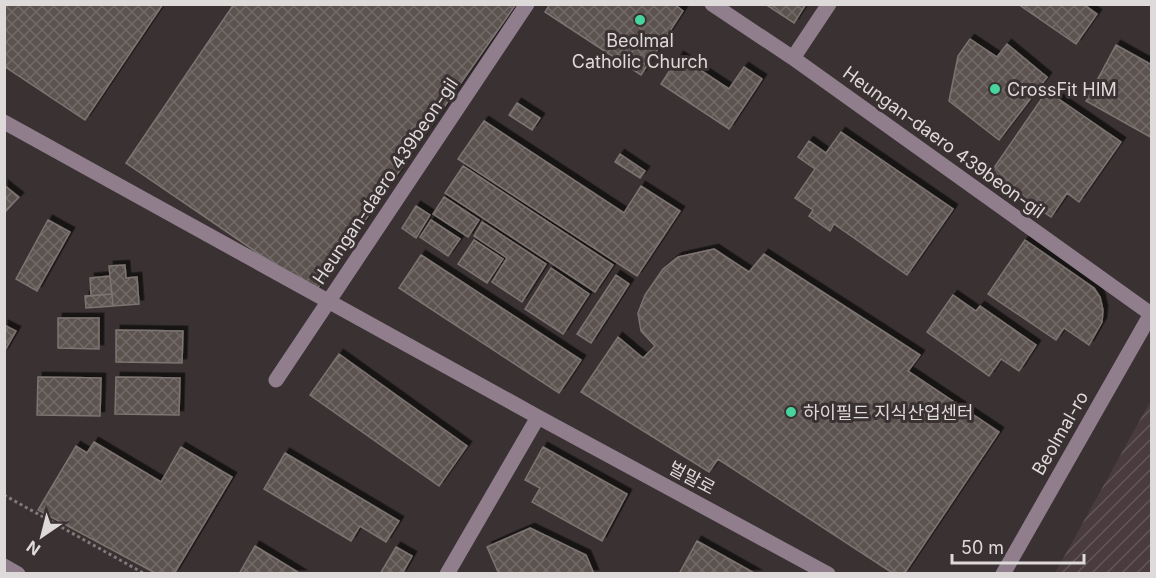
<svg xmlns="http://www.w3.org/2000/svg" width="1156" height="578" viewBox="0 0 1156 578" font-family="Inter,'Noto Sans KR',sans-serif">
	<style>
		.industrial { fill: url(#industrial-furrows) }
		.building { fill: url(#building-cross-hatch); stroke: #7d7471; stroke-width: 1.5; filter: url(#shadow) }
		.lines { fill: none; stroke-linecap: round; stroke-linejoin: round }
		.path { stroke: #817a7b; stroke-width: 3; stroke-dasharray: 3 3; stroke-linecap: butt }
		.minor { stroke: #907e8c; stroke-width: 15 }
		.poi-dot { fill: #47d49d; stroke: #393132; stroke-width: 2 }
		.labels { text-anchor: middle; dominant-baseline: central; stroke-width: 6; stroke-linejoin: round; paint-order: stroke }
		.poi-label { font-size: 18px; fill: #dfdada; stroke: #393132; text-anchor: start }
		.street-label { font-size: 18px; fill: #dfdada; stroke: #393132 }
	</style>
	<defs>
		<pattern id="industrial-furrows" width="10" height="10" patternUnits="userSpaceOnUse" patternTransform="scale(1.5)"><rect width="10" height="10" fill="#493b3e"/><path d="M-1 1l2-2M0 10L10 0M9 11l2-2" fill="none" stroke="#635759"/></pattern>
		<pattern id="building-cross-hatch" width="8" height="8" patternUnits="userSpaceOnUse" patternTransform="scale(1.5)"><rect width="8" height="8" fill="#5b5350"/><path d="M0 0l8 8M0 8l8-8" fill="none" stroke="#726b69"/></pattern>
		<filter id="shadow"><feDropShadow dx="4.5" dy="-4.5" stdDeviation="0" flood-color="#0009"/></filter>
	</defs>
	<rect width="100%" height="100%" fill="#393132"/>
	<path class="industrial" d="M1151,400V573H1055Z"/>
	<path class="building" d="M4,4H163L85,120L4,66Z
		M234,4H516L315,292L126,163Z
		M550,4H674L683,11L641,75L545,12Z
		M765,4H806L794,23Z
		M1018,4H1083L1097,14L1076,44Z
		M970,39L997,57L1007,44L1047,77L999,140L949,101L958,56Z
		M1116,45L1152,65V138L1086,101Z
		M679,56L729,89L744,67L762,79L729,129L661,84Z
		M1047,91L1121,142L1079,202L1067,193L1051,217L989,175Z
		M517,103L540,118L532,130L509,115Z
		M484,121L624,213L641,186L680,211L637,276L458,159Z
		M841,132L953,209L907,275L834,224L830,231L809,216L813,210L795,198L815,169L798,157L809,141L826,153Z
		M620,154L645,171L640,178L615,162Z
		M463,166L613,265L595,292L445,193Z
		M4,185L19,197L4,213Z
		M444,197L479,220L468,237L433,214Z
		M416,206L430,215L416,238L402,228Z
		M48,220L70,232L37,291L16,279Z
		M431,220L460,239L448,256L420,237Z
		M482,222L546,264L522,302L492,282L507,258L474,236Z
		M474,240L503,259L487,283L458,264Z
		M1025,240L1094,288L1100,297L1103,310L1102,322L1089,345L1064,328L1056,340L988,294Z
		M714,249L749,272L764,254L920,355L908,371L999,432L904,574H894L718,459L709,472L581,392L618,337L643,358L655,346L641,331L638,313L645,295L663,269L678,257Z
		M421,255L581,360L559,393L399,288Z
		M125,265L126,278L137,277L139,304L113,306L109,266Z
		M551,268L589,294L563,334L525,309Z
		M616,275L629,284L591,343L577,334Z
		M110,276L112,294L91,296L90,278Z
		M112,294L113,306L86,308L85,296Z
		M953,295L976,311L980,306L1036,345L1019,371L1001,359L989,376L927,332Z
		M58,318H99V349L58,348Z
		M4,325L16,331L4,352Z
		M116,330L183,331L182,363L116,362Z
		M339,354L467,446L439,486L310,395Z
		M38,377L101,378L100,416L37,415Z
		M116,377L180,378L179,415L115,414Z
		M94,442L161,482L181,447L232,477L174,574H157L38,510L76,446L87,453Z
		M543,447L627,494L602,541L532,502L540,488L525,480Z
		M285,453L399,521L386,542L360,526L351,541L264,489Z
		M530,528L586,555L594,574H499L487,547Z
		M697,541L756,574H679Z
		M255,546L301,574H239Z
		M396,547L412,556L402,574H380Z"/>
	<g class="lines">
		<path class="path" d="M4,495L145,574"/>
		<path class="minor" d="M712,4L793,58L1151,314
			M793,58L829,4
			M4,122L538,417L828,574
			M276,380L527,4
			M4,566L18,574
			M447,574L538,417
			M1003,574L1152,312"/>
	</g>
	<g class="poi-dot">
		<circle cx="640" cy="20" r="6"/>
		<circle cx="995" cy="89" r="6"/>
		<circle cx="791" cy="412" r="6"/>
	</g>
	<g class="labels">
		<g class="poi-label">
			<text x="640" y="40" text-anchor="middle">Beolmal<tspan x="640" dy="21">Catholic Church</tspan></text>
			<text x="1007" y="89">CrossFit HIM</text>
			<text x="803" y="412">하이필드 지식산업센터</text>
		</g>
		<g class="street-label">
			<text transform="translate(944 142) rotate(36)">Heungan-daero 439beon-gil</text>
			<text transform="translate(385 181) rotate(-56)">Heungan-daero 439beon-gil</text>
			<text transform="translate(1060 433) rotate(-60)">Beolmal-ro</text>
			<text transform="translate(692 478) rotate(28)">벌말로</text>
		</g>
	</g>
	<rect width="1156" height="578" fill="none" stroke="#dfdada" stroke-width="12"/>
	<g transform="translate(42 536) rotate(215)" stroke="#393132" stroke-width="4.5" paint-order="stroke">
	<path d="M0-4.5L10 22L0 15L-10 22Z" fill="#dfdada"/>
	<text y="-9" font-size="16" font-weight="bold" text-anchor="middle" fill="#dfdada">N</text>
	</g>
	<path d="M952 554v9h132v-9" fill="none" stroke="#dfdada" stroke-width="3"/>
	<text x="961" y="554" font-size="18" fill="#dfdada" stroke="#393132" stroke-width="4.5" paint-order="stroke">50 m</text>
</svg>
